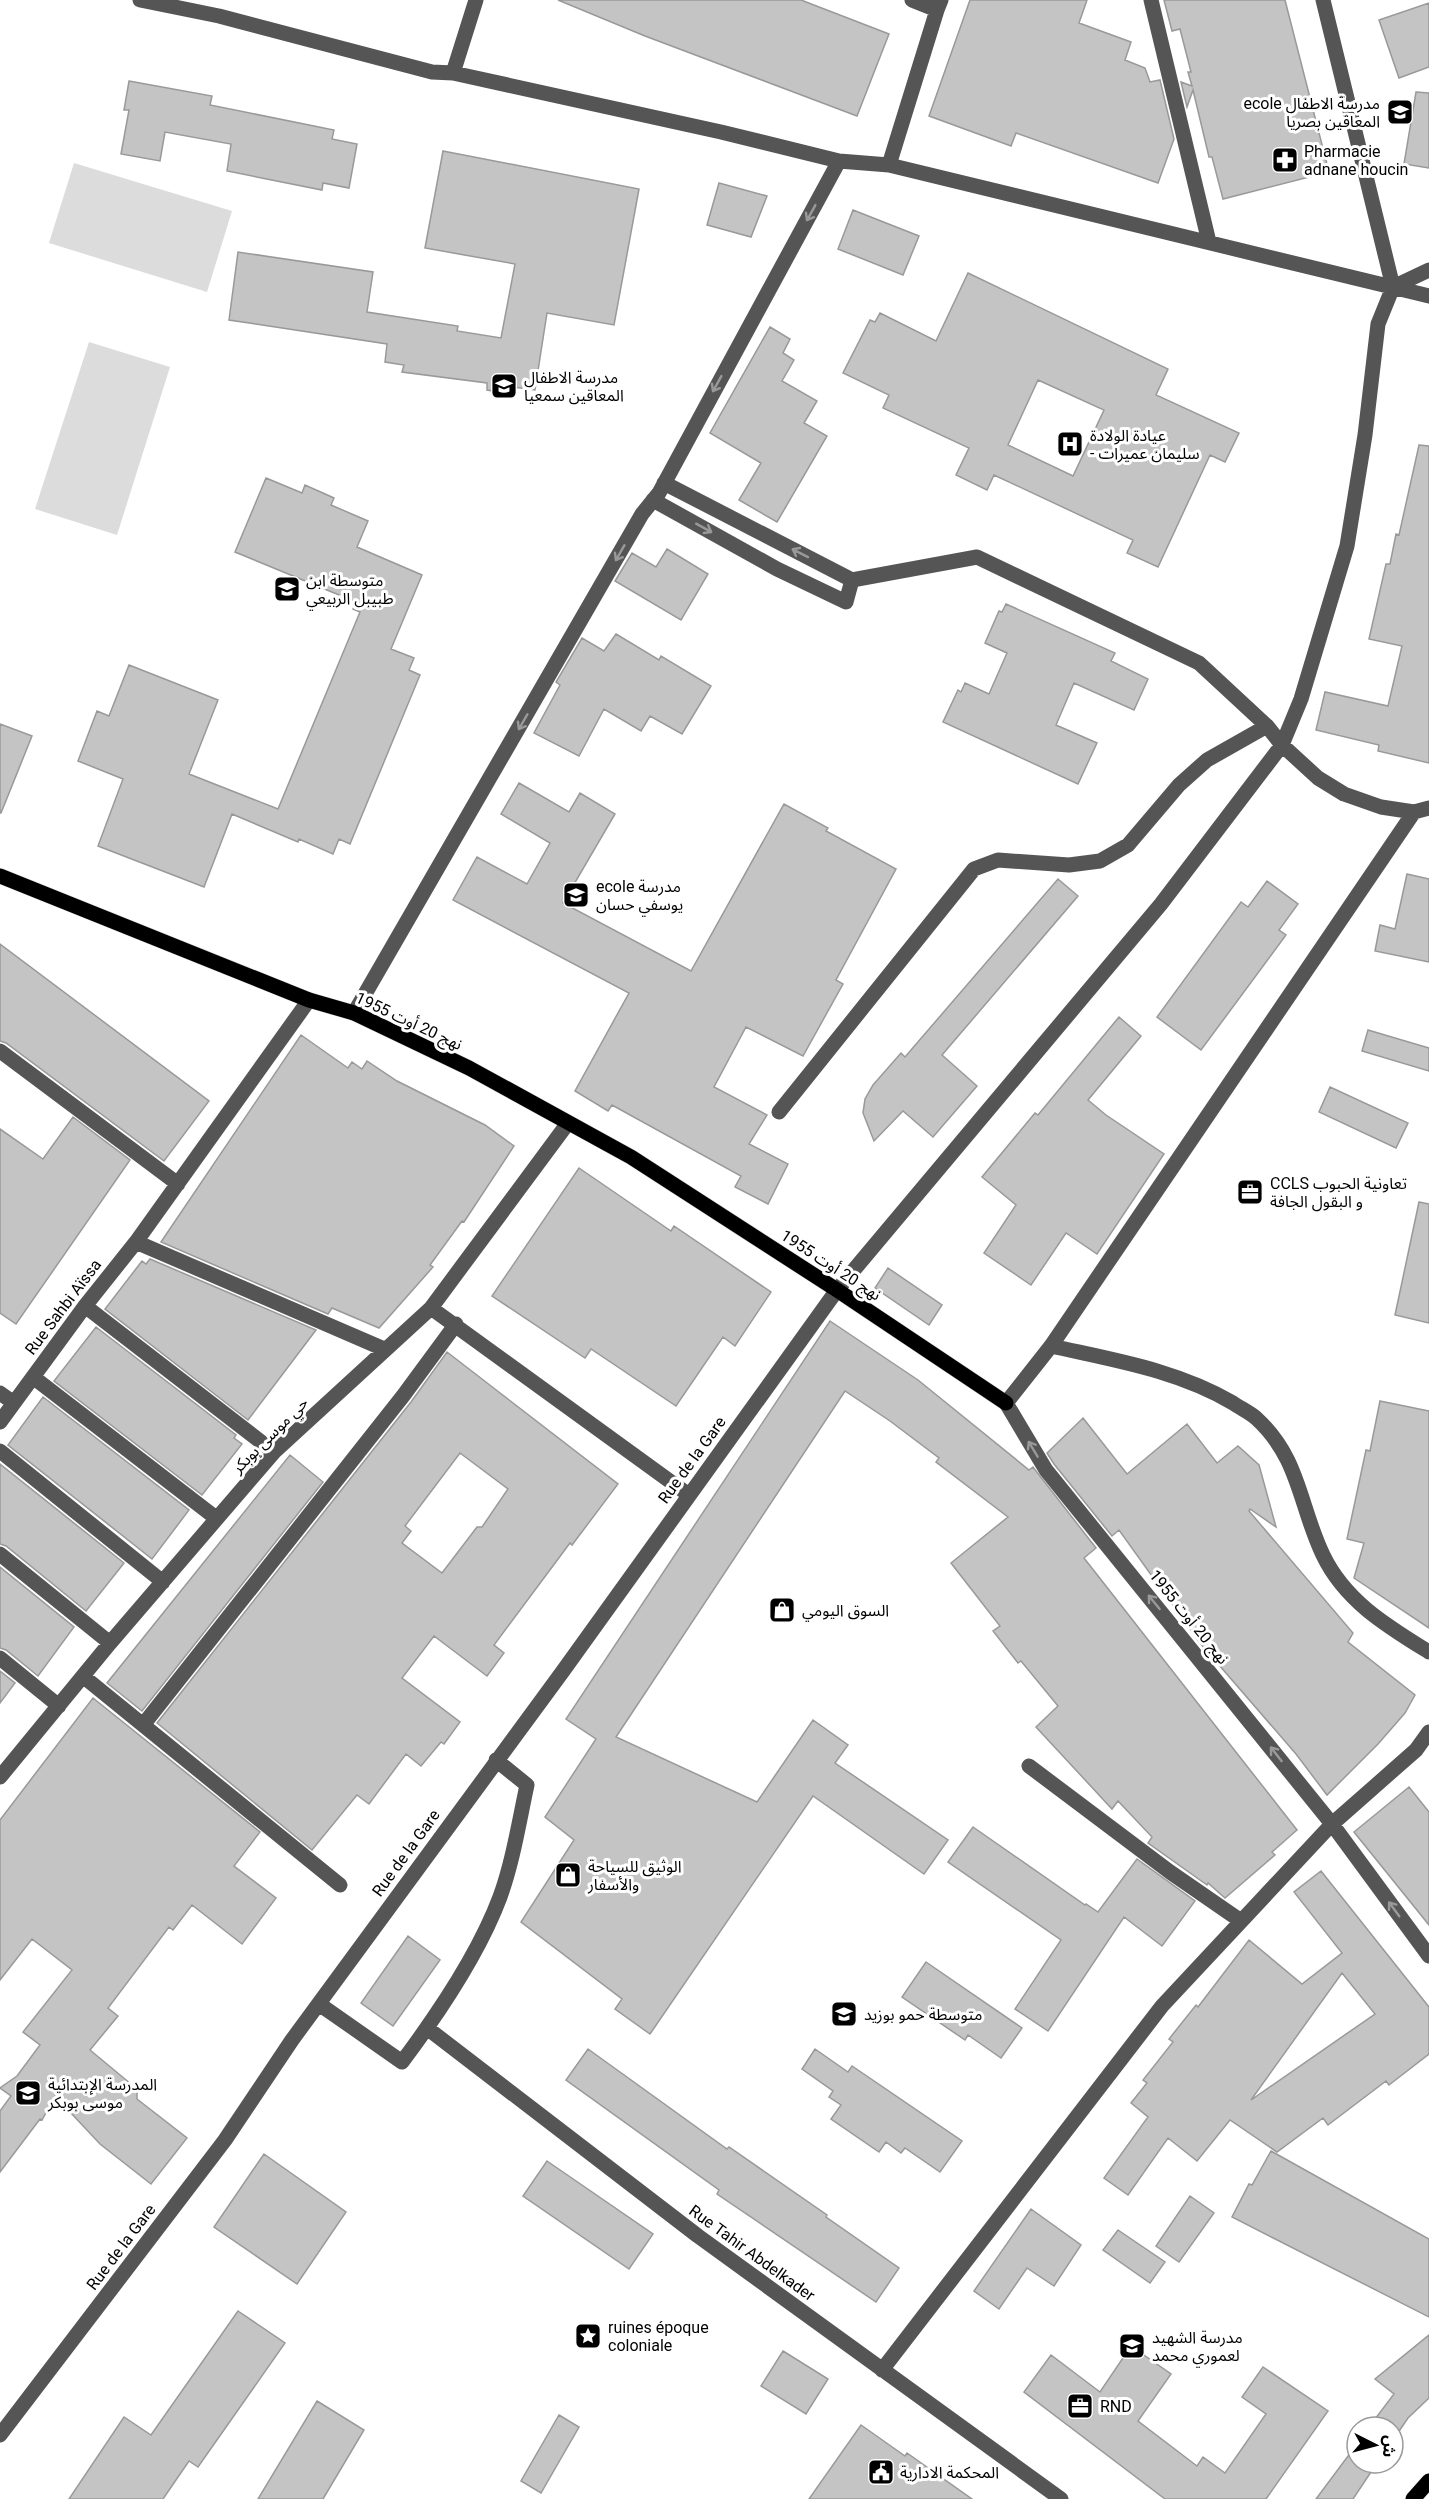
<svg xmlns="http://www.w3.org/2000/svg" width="1429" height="2499" viewBox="0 0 1429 2499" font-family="Roboto,'Noto Sans Arabic',sans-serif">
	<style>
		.green { fill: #dcdcdc }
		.building { fill: #c4c4c4; stroke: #999; stroke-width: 1.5; fill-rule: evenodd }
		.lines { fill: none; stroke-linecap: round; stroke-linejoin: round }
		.major-casing { stroke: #dbdbdb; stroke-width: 16 }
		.minor { stroke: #555; stroke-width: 15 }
		.major { stroke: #000; stroke-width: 15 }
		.oneway { stroke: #999 }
		.labels { text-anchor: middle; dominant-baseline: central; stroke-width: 6; stroke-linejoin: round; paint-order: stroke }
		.poi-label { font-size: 16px; fill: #000; stroke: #fff; text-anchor: start }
		.street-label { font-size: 16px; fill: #000; stroke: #fff }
	</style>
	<rect width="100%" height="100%" fill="#fff"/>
	<path class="green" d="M74,163L232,211L207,292L49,243Z
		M89,342L170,367L117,535L35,509Z"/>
	<path class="building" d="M558,0H801L889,34L857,116L645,36Z
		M970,0H1087L1079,23L1131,42L1125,60L1145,68L1150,82L1160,80L1174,139L1158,183L1016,133L1011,146L929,116Z
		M1164,0H1285L1329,172L1223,199L1212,157H1209L1193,90L1187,107L1181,82L1192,86L1188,72H1191L1180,29L1172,31Z
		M1429,3V67L1399,78L1379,20Z
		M129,81L212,96L210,105L334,130L332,139L357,144L349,188L323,183L322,190L227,171L231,144L165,132L160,161L121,154L129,110H124Z
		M1416,92L1429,93V168L1404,164Z
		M443,151L639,189L614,325L547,313L535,390L513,387L512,394L487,390V383L402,372L404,365L385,362L387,344L229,320L238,252L373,272L367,312L458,326L457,331L501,338L515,264L425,248Z
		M719,183L767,196L751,237L707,225Z
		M853,210L919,236L903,275L838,249Z
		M968,273L1168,369L1156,395L1239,433L1225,462L1210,455L1158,567L1127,553L1133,540L994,475L987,490L956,475L969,448L883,408L889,395L843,373L870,320L875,322L880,313L936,341ZM1038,380L1104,410L1073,476L1008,445Z
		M770,327L790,339L783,353L794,360L782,381L817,401L804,423L827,436L777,522L739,500L761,463L710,433Z
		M1419,445L1429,446V763L1378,751L1379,745L1316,730L1325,692L1388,706L1402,646L1369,639L1386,564H1390L1396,534L1399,535Z
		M266,478L302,493L305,485L334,498L331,505L368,521L357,547L422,575L391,649L414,658L409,670L420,675L350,844L339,839L333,854L299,839L298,842L232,814L204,887L98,846L123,779L78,761L97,711L109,716L129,665L218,700L189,774L278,809L360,612L353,609L356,602L235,552Z
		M667,549L708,574L681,620L615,581L632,553L656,567Z
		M1006,604L1115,653L1111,661L1148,679L1134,710L1074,683L1056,725L1097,743L1078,784L943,722L958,690L961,692L965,683L989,694L1007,653L985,643L999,611L1002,612Z
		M616,634L659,660L661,656L711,686L682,734L650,716L641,731L604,709L579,756L534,733L560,685L556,682L582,638L604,651Z
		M0,724L32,736L1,813H0Z
		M519,783L569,812L580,793L615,814L563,903L691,971L784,804L828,828L826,831L896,869L836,980L843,984L803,1056L746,1027L714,1087L767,1115L749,1144L788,1164L768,1204L735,1187L741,1176L612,1105L608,1111L575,1091L629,993L453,900L477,857L527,884L550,843L501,814Z
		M1407,874L1429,879V962L1375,951L1380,925L1395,929Z
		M1058,879L1078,896L942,1055L977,1086L933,1137L903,1111L874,1141L863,1113L865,1099L873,1085L901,1053L905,1057Z
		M1267,881L1298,904L1279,930L1286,935L1201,1050L1157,1017L1241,902L1248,907Z
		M0,944L209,1101L164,1161L6,1043L0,1041Z
		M1119,1017L1141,1036L1088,1100L1106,1115L1164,1154L1097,1254L1066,1233L1031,1285L984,1253L1016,1205L982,1177L1035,1113L1038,1115Z
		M1368,1030L1429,1048V1071L1362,1051Z
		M301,1035L348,1068L352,1062L362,1069L367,1061L397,1081L485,1125L514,1146L464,1222L462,1221L430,1265L433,1267L379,1328L332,1308L328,1314L161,1242Z
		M1330,1087L1408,1123L1396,1148L1319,1112Z
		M73,1117L130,1160L16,1324L0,1313V1129L43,1159Z
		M579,1168L671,1231L674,1226L771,1292L735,1346L723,1337L676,1406L591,1349L585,1358L492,1296Z
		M1419,1202L1429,1204V1323L1395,1315Z
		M150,1259L316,1330L248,1420L105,1309L142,1261L146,1264Z
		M888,1268L942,1305L929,1325L875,1288Z
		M830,1321L918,1380L1029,1470L1033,1467L1096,1548L1084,1558L1297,1830L1272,1852L1275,1855L1225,1898L1208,1883L1207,1885L1148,1843L1152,1837L1118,1801L1112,1809L1036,1727L1058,1706L1021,1661L1018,1663L993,1631L1000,1626L951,1563L1008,1517L936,1462L939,1458L890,1421L845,1391L616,1737L757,1802L813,1720L848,1745L835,1763L948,1840L924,1874L813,1796L650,2034L615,2009L622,1999L521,1922L574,1840L545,1817L596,1739L566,1719Z
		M96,1327L236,1435L234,1438L242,1444L202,1495L54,1381Z
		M447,1352L618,1484L572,1545L570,1543L494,1645L504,1653L487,1676L434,1636L402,1678L460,1722L444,1744L441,1742L421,1766L406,1754L369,1804L357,1795L312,1850L157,1723L411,1402ZM460,1453L508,1489L482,1527H477L442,1573L402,1543L411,1531L405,1526Z
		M43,1397L189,1510L152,1559L8,1445Z
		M1380,1401L1429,1411V1628L1354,1578L1364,1543L1347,1539L1366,1450L1370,1451Z
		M1083,1418L1127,1474L1187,1424L1217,1463L1238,1446L1259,1465L1276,1527L1250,1509L1249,1511L1353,1633L1348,1642L1415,1695L1405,1713L1378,1744L1327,1795L1296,1754L1200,1643L1119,1530L1112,1536L1054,1464L1047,1453Z
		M290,1455L323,1482L142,1711L107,1683Z
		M0,1464L124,1563L86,1611L6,1546L0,1544Z
		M0,1567L74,1627L38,1676L6,1650L0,1648Z
		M0,1671L15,1683L0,1703Z
		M93,1698L260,1832L234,1866L276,1898L242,1944L192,1905L173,1930L169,1927L108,2008L118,2016L90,2050L137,2089V2099L187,2138L151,2184L100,2144L55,2096L42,2120L40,2119L0,2172V2111L11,2096L0,2088L17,2076L40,2045L23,2032L72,1970L32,1939L0,1980V1820Z
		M1409,1787L1429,1812V1925L1354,1832Z
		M973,1827L1085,1905L1086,1904L1098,1912L1137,1859L1195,1901L1162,1946L1124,1917L1048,2031L1015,2009L1061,1940L948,1862Z
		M1321,1871L1429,2007V2054L1389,2085L1386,2081L1328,2125L1323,2118L1277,2152L1230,2120L1197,2161L1168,2138L1128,2195L1104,2178L1148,2117L1131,2103L1147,2083L1143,2080L1173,2042L1169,2039L1196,2005L1198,2007L1249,1940L1302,1984L1342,1953L1294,1892ZM1342,1973L1375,2014L1251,2100Z
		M408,1936L440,1960L393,2026L361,2003Z
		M926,1962L1022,2028L1001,2058L968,2035L965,2040L902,1997Z
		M588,2049L727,2149L729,2147L827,2215L826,2217L899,2268L876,2302L717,2194L719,2190L566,2080Z
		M815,2049L848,2072L852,2066L962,2141L940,2172L905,2148L901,2153L886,2142L879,2152L831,2119L841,2105L829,2097L833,2091L802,2069Z
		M1271,2151L1429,2239V2317L1232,2217L1249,2184L1252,2185Z
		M264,2154L346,2212L297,2284L214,2227Z
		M547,2161L653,2234L629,2269L523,2196Z
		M1190,2196L1214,2213L1179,2262L1156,2246Z
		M1031,2209L1081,2245L1054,2286L1027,2268L999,2309L974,2291Z
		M1118,2230L1165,2262L1150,2283L1103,2250Z
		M238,2311L285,2343L198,2467L189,2461L163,2499H69L124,2417L151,2435Z
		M1429,2335V2398L1408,2418L1393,2440V2427H1369L1394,2394L1375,2379Z
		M1131,2346L1171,2374L1138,2421L1197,2466L1203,2457L1225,2473L1266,2414L1242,2397L1263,2367L1328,2411L1266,2499H1165L1024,2392L1051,2355L1100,2392Z
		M783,2351L828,2379L806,2414L761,2386Z
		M317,2401L364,2430L323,2499H258Z
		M559,2415L579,2427L541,2493L521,2481Z
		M861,2425L905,2456L907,2453L972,2499H809Z
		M1357,2444V2463H1377L1353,2499H1316Z"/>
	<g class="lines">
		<defs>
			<path id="major" d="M0,876L309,1000L354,1013L469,1068L631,1157L837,1290L1006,1403
				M1413,2499L1429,2481"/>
		</defs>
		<use href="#major" class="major-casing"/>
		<path class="minor" d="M140,0L219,16L432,72L453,73L721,132L839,161L889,165L1429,296
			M912,0L937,10L941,0
			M1151,0L1209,242
			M453,73L476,0
			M889,165L937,10
			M1393,287L1429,270
			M664,483L852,580L977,557L1199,663L1267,726L1282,745L1318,778L1344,794L1381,807L1414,812L1429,808
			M653,500L777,569L846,602L852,580
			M1414,812L1051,1346L1006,1403L1046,1470L1332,1824L1429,1956
			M354,1013L642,514L659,493L839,161
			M0,1051L178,1184
			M779,1112L974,869L998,860L1069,865L1100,861L1128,845L1179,785L1207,760L1267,726
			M136,1242L384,1349
			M85,1306L274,1452
			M431,1308L689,1495
			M1051,1346C1113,1360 1177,1370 1233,1403C1240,1408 1249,1412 1256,1418C1300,1458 1299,1505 1323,1555C1345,1601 1387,1626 1429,1652
			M33,1377L216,1518
			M0,1393L14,1403
			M0,1422L85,1306L136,1242L309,1000
			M0,1451L163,1582
			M0,1554L110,1643
			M0,1658L59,1706
			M84,1677L340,1885
			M143,1725L403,1396L456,1324
			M1029,1766L1170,1872L1241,1921
			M0,1777L110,1643L274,1452L431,1308L568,1123
			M319,2004L402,2062C438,2014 479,1953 500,1897C513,1861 519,1822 527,1785L496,1760
			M427,2028L698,2236L1061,2499
			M882,2370L1162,2006L1332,1824L1416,1750L1429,1732
			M0,2435L225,2140L292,2040L563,1671L837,1290L1161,904L1282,745L1301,699L1347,546L1365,435L1378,324L1393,287L1323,0"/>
		<use href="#major" class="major"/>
	</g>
	<defs><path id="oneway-shaft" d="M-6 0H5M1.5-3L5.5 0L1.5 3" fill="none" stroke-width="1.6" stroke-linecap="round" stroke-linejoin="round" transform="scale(1.5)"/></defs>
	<g class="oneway">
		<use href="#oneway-shaft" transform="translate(811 213) rotate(119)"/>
		<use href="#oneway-shaft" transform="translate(717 384) rotate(119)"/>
		<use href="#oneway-shaft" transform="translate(704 528) rotate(29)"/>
		<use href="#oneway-shaft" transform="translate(620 553) rotate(120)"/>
		<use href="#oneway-shaft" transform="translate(800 553) rotate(-153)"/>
		<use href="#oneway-shaft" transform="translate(523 722) rotate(120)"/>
		<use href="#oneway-shaft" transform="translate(1033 1449) rotate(-121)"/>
		<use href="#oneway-shaft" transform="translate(1154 1602) rotate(-129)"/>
		<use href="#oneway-shaft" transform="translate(1276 1754) rotate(-128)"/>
		<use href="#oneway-shaft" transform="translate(1394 1909) rotate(-126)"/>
	</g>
	<defs>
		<symbol id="school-square" viewBox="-11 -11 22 22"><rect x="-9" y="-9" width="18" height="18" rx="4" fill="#000" stroke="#fff"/><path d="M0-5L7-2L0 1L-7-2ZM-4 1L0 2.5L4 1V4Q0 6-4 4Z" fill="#fff"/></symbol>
		<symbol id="pharmacy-square" viewBox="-11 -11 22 22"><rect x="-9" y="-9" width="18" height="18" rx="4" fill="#000" stroke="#fff"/><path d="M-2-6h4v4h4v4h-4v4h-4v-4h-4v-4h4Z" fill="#fff"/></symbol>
		<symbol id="hospital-square" viewBox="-11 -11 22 22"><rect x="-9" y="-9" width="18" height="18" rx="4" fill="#000" stroke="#fff"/><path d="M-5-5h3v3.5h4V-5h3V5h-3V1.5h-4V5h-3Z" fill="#fff"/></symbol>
		<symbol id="office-square" viewBox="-11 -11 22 22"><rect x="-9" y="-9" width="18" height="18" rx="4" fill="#000" stroke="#fff"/><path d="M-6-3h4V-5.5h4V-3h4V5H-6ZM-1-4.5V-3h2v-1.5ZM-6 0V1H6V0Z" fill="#fff"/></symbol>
		<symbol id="shop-square" viewBox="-11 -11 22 22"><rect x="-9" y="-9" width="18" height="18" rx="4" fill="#000" stroke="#fff"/><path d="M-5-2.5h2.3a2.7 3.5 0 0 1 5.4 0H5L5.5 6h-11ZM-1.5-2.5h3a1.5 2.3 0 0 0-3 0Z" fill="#fff"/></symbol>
		<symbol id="sight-square" viewBox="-11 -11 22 22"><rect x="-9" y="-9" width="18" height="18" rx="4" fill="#000" stroke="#fff"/><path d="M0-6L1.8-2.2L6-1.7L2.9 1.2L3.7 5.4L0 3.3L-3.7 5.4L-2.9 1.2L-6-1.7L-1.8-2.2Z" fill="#fff"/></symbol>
		<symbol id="civic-square" viewBox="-11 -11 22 22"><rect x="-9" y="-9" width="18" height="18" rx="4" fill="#000" stroke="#fff"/><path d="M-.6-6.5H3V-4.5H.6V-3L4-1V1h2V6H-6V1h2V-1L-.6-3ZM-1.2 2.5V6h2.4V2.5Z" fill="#fff"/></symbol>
	</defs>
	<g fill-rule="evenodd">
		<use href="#school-square" x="1385" y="97" width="30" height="30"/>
		<use href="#pharmacy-square" x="1270" y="145" width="30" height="30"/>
		<use href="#school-square" x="489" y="371" width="30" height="30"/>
		<use href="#hospital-square" x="1055" y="429" width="30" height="30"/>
		<use href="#school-square" x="272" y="574" width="30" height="30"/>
		<use href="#school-square" x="561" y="880" width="30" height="30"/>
		<use href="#office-square" x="1235" y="1177" width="30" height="30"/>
		<use href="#shop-square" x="767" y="1595" width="30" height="30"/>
		<use href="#shop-square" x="553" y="1860" width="30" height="30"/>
		<use href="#school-square" x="829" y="1999" width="30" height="30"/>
		<use href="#school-square" x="13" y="2078" width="30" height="30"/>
		<use href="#sight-square" x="573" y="2321" width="30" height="30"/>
		<use href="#school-square" x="1117" y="2331" width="30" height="30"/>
		<use href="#office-square" x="1065" y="2391" width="30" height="30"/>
		<use href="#civic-square" x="866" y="2457" width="30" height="30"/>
	</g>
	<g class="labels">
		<g class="poi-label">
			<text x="1380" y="103" text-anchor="end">ecole مدرسة الاطفال<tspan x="1380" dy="18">المعاقين بصريا</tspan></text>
			<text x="1304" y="151">Pharmacie<tspan x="1304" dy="18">adnane houcin</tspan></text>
			<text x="524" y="377">مدرسة الاطفال<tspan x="524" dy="18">المعاقين سمعيا</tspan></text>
			<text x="1090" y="435">عيادة الولادة<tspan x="1090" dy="18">- سليمان عميرات</tspan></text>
			<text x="306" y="580">متوسطة ابن<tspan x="306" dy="18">طبيبل الربيعي</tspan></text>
			<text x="596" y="886">ecole مدرسة<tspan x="596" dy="18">يوسفي حسان</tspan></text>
			<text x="1270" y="1183">CCLS تعاونية الحبوب<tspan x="1270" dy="18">و البقول الجافة</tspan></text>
			<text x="802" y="1610">السوق اليومي</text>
			<text x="588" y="1866">الوثيق للسياحة<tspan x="588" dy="18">والأسفار</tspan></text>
			<text x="864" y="2014">متوسطة حمو بوزيد</text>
			<text x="48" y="2084">المدرسة الإبتدائية<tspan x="48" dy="18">موسى بوبكر</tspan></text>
			<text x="608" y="2327">ruines époque<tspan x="608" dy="18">coloniale</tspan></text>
			<text x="1152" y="2337">مدرسة الشهيد<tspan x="1152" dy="18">لعموري محمد</tspan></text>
			<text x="1100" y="2406">RND</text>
			<text x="900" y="2472">المحكمة الادارية</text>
		</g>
		<g class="street-label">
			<text transform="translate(409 1021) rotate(25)">نهج 20 أوت 1955</text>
			<text transform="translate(831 1265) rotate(33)">نهج 20 أوت 1955</text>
			<text transform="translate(63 1307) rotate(-53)">Rue Sahbi Aïssa</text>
			<text transform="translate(270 1435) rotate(-45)">حي موسى بوبكر</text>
			<text transform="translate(692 1460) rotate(-54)">Rue de la Gare</text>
			<text transform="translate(1189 1617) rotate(51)">نهج 20 أوت 1955</text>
			<text transform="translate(406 1853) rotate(-54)">Rue de la Gare</text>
			<text transform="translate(121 2247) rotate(-53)">Rue de la Gare</text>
			<text transform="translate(752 2253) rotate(36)">Rue Tahir Abdelkader</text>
		</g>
	</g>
	<g transform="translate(1375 2445) rotate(96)"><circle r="28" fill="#ffffff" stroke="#999999" stroke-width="1.5"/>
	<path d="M0-4.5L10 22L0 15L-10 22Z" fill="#000000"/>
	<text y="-9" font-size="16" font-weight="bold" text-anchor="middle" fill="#000000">ش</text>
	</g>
</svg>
